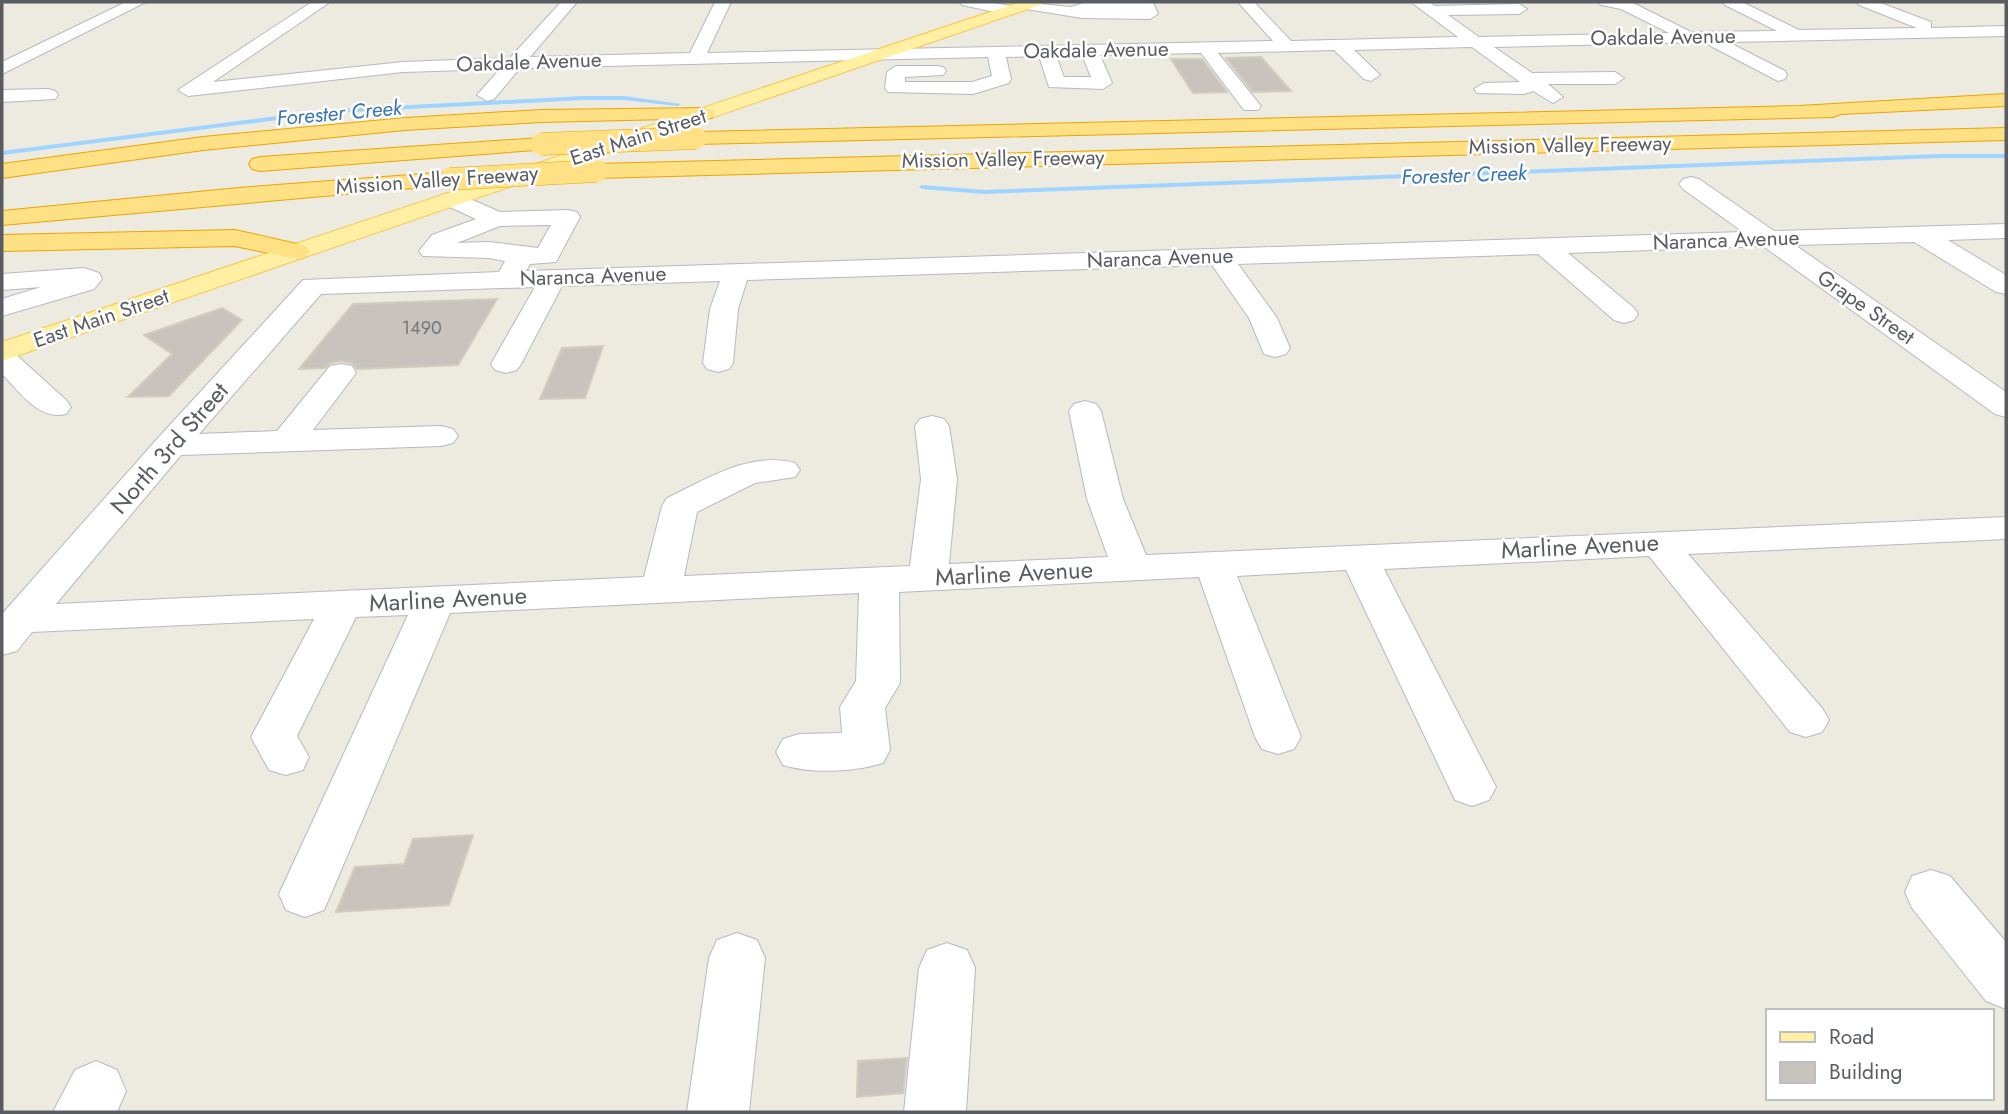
<svg xmlns="http://www.w3.org/2000/svg" width="2008" height="1114" viewBox="0 0 2008 1114" font-family="Jost,sans-serif">
<rect width="100%" height="100%" fill="#edeae0"/>
<g fill="none" stroke-linecap="round" stroke-linejoin="round">
<!-- stream -->
<path fill="#9ed4ff" fill-rule="evenodd" d="M584,96H624L681,104L678,106L624,100H584L334,113L2,155V151L334,109Z
M1940,154H2006V158H1940L984,194L922,189L919,187L922,185L984,190Z"/>
</g>
<!-- building -->
<path fill="#c8c4bd" stroke="#d2ccbe" stroke-width="2" d="M1261,57L1291,91L1253,92L1226,58Z
M1171,59H1202L1227,92L1193,93Z
M497,299L458,365L357,369L352,363L341,361L330,363L325,368L299,369L353,304Z
M222,308L242,320L169,396L128,397L172,354L144,335Z
M603,346L585,398L540,399L562,348Z
M473,835L449,905L336,912L355,867L404,864L413,839Z
M907,1058L903,1093L857,1097L858,1061Z"/>
<g fill="none" stroke-linecap="round" stroke-linejoin="round">
<defs>
<path id="minor" d="M126,2H146L2,74V62Z
M312,2H330L213,82L403,62L510,58L561,2H577L530,57L690,53L715,2H731L707,53L1273,41L1238,2H1254L1291,41L1458,37L1411,2H1429L1435,6L1519,4L1527,9L1519,14L1448,15L1479,37L1669,33L1621,9L1601,5L1598,2H1631L1691,32L1777,31L1725,5L1722,2H1742L1799,30L1917,28L1859,5L1856,2H1878L1931,22V28L2006,26V36L1728,42L1785,71L1787,75L1785,79L1778,81L1703,42L1494,47L1532,73L1615,72L1624,78L1615,84H1548L1563,97L1553,103L1533,91L1524,94L1477,93L1474,89L1484,83L1520,82L1472,47L1354,50L1380,75L1371,81L1364,79L1334,50L1218,53L1261,106L1258,110H1244L1201,53L1100,55L1112,83L1103,89L1049,87L1039,56L1006,57L1011,79L1009,83L973,94L888,92L885,88L887,72L896,66H937L943,67L946,71L943,75L905,77V82H972L992,76L988,57L520,68L494,99L487,101L477,95L500,69L403,72L188,96L178,90ZM1082,55L1091,77H1064L1056,56Z
M959,2H990L1015,7L1017,10L1009,15L962,5Z
M1020,2L1071,7L1087,2H1153L1158,14L1150,19L1082,18L1020,8L1018,5Z
M48,89L55,91L58,95L55,99L2,102V90Z
M1691,177L1699,179L1774,231L2006,224V238L1948,240L2006,275V294L1996,292L1914,242L1795,245L2006,392V417L1995,414L1763,246L1568,253L1634,308L1638,314L1634,320L1624,323L1614,320L1538,254L1238,264L1277,318L1290,348L1286,354L1275,357L1264,354L1249,318L1212,265L747,280L738,309L733,363L729,369L718,372L707,369L703,363L710,309L720,281L562,286L521,364L517,370L506,373L495,370L491,364L535,287L321,294L199,434L277,431L330,366L341,364L352,366L356,373L313,430L441,426L453,429L458,436L453,443L441,446L181,455L56,604L644,577L662,506L667,498C707,479 750,451 795,463L800,470L795,477L755,483L697,512L684,576L910,566L921,479L915,426L920,419L932,416L944,419L949,426L957,479L949,564L1108,557L1087,499L1069,411L1074,404L1085,401L1096,404L1101,411L1123,499L1146,555L2006,517V539L1688,554L1822,708L1829,720L1822,732L1806,737L1790,732L1649,556L1384,569L1496,787L1489,800L1472,806L1455,800L1346,570L1237,576L1301,737L1294,749L1278,754L1262,749L1255,737L1199,577L899,592L900,683L885,708L890,750L883,763C854,772 812,774 783,765L776,752L783,739L799,734L842,733L840,707L856,681L859,593L450,613L331,894L324,910L305,917L286,910L279,894L408,615L356,617L297,736L309,757L303,770L286,775L269,770L251,737L314,619L32,632L17,651L2,655V614L158,438L303,280L499,272L505,261L489,258L423,256L419,251L432,235L476,219L443,204L439,199L443,194H459L500,212L568,210L577,212L580,217L556,262L530,264L526,271L1743,232L1683,189L1679,184L1683,179ZM551,225L538,248L489,242L457,243L500,226Z
M84,268L99,273L102,279L94,289L2,316V299L41,287L2,290V274Z
M2,349L13,352L66,400L71,407L66,414C39,421 20,392 2,374Z
M1931,870L1950,876L2006,942V1009L1986,1001L1912,908L1905,892L1912,876Z
M737,933L757,940L765,958L749,1112H687L709,958L717,940Z
M947,943L967,950L975,968L966,1112H904L919,968L927,950Z
M96,1061L117,1070L126,1091L117,1112H53L75,1070Z"/>
<path id="major" d="M1020,2H1043L1040,5L2,361V342Z"/>
<path id="highway" d="M2006,94V106L1841,114L1833,117L696,144L689,142L685,138L689,134L696,132L1799,106Z
M705,108L712,110L715,114L712,118L541,122L405,130L203,150L2,178V164L203,137L405,118L541,110Z
M2006,128V140L597,178L589,176L586,171L589,166L597,164Z
M541,138L549,139L552,144L549,149L260,171L252,169L249,164L252,159L260,157Z
M450,172L458,174L461,179L458,184L2,225V211L239,188Z
M235,230L306,246L310,251L306,256L297,259L235,246L2,251V235Z"/>
</defs>
<!-- minor casing -->
<use href="#minor" stroke="#b6b9be" stroke-width="2"/>
<!-- major casing -->
<use href="#major" stroke="#f6c850" stroke-width="2"/>
<!-- highway casing -->
<use href="#highway" stroke="#eda400" stroke-width="2"/>
<!-- minor -->
<use href="#minor" fill="#fff" fill-rule="evenodd"/>
<!-- major -->
<use href="#major" fill="#fff0a3" fill-rule="evenodd"/>
<!-- highway -->
<use href="#highway" fill="#ffe185" fill-rule="evenodd"/>
<defs>
<path id="highway-bridge" d="M541,144L696,138
M450,179L597,171"/>
</defs>
<!-- highway-bridge casing -->
<use href="#highway-bridge" stroke="#eda400" stroke-width="23" stroke-linecap="butt"/>
<!-- highway-bridge -->
<use href="#highway-bridge" stroke="#ffe185" stroke-width="22"/>
</g>
<g text-anchor="middle" dominant-baseline="central" stroke-width="5" stroke-linejoin="round" paint-order="stroke">
<!-- far-number labels -->
<g font-size="18" fill="#757779">
<text x="422" y="328">1490</text>
</g>
<!-- far-street labels -->
<g font-size="21" fill="#595d62" stroke="#fff">
<text transform="translate(1663 37) rotate(-1)">Oakdale Avenue</text>
<text transform="translate(1096 50) rotate(-1)">Oakdale Avenue</text>
<text transform="translate(529 62) rotate(-2)">Oakdale Avenue</text>
<text transform="translate(638 137) rotate(-18)">East Main Street</text>
<text transform="translate(1570 145) rotate(-1)">Mission Valley Freeway</text>
<text transform="translate(1003 159) rotate(-1)">Mission Valley Freeway</text>
<text transform="translate(437 180) rotate(-4)">Mission Valley Freeway</text>
<text transform="translate(1726 240) rotate(-2)">Naranca Avenue</text>
<text transform="translate(1160 258) rotate(-2)">Naranca Avenue</text>
<text transform="translate(593 276) rotate(-2)">Naranca Avenue</text>
<text transform="translate(1866 307) rotate(35)">Grape Street</text>
<text transform="translate(101 318) rotate(-19)">East Main Street</text>
</g>
<!-- far-water labels -->
<g font-size="21" font-style="italic" fill="#3974b4" stroke="#fff">
<text transform="translate(339 113) rotate(-5)">Forester Creek</text>
<text transform="translate(1464 175) rotate(-2)">Forester Creek</text>
</g>
<!-- street labels -->
<g font-size="24" fill="#595d62" stroke="#fff">
<text transform="translate(169 448) rotate(-49)">North 3rd Street</text>
<text transform="translate(1580 546) rotate(-3)">Marline Avenue</text>
<text transform="translate(1014 573) rotate(-3)">Marline Avenue</text>
<text transform="translate(448 599) rotate(-3)">Marline Avenue</text>
</g>
</g>
<!-- border -->
<rect width="2008" height="1114" fill="none" stroke="#595d62" stroke-width="7"/>
<!-- legend -->
<rect x="1766" y="1009" width="228" height="91" fill="#ffffff" stroke="#bdbec0" stroke-width="2"/>
<rect x="1780" y="1032" width="35" height="10" fill="#fff0a3" stroke="#bdbec0" stroke-width="2"/>
<text x="1829" y="1044" font-size="21" fill="#595d62">Road</text>
<rect x="1780" y="1062" width="35" height="21" fill="#c8c4bd" stroke="#bdbec0" stroke-width="2"/>
<text x="1829" y="1079" font-size="21" fill="#595d62">Building</text>
</svg>
